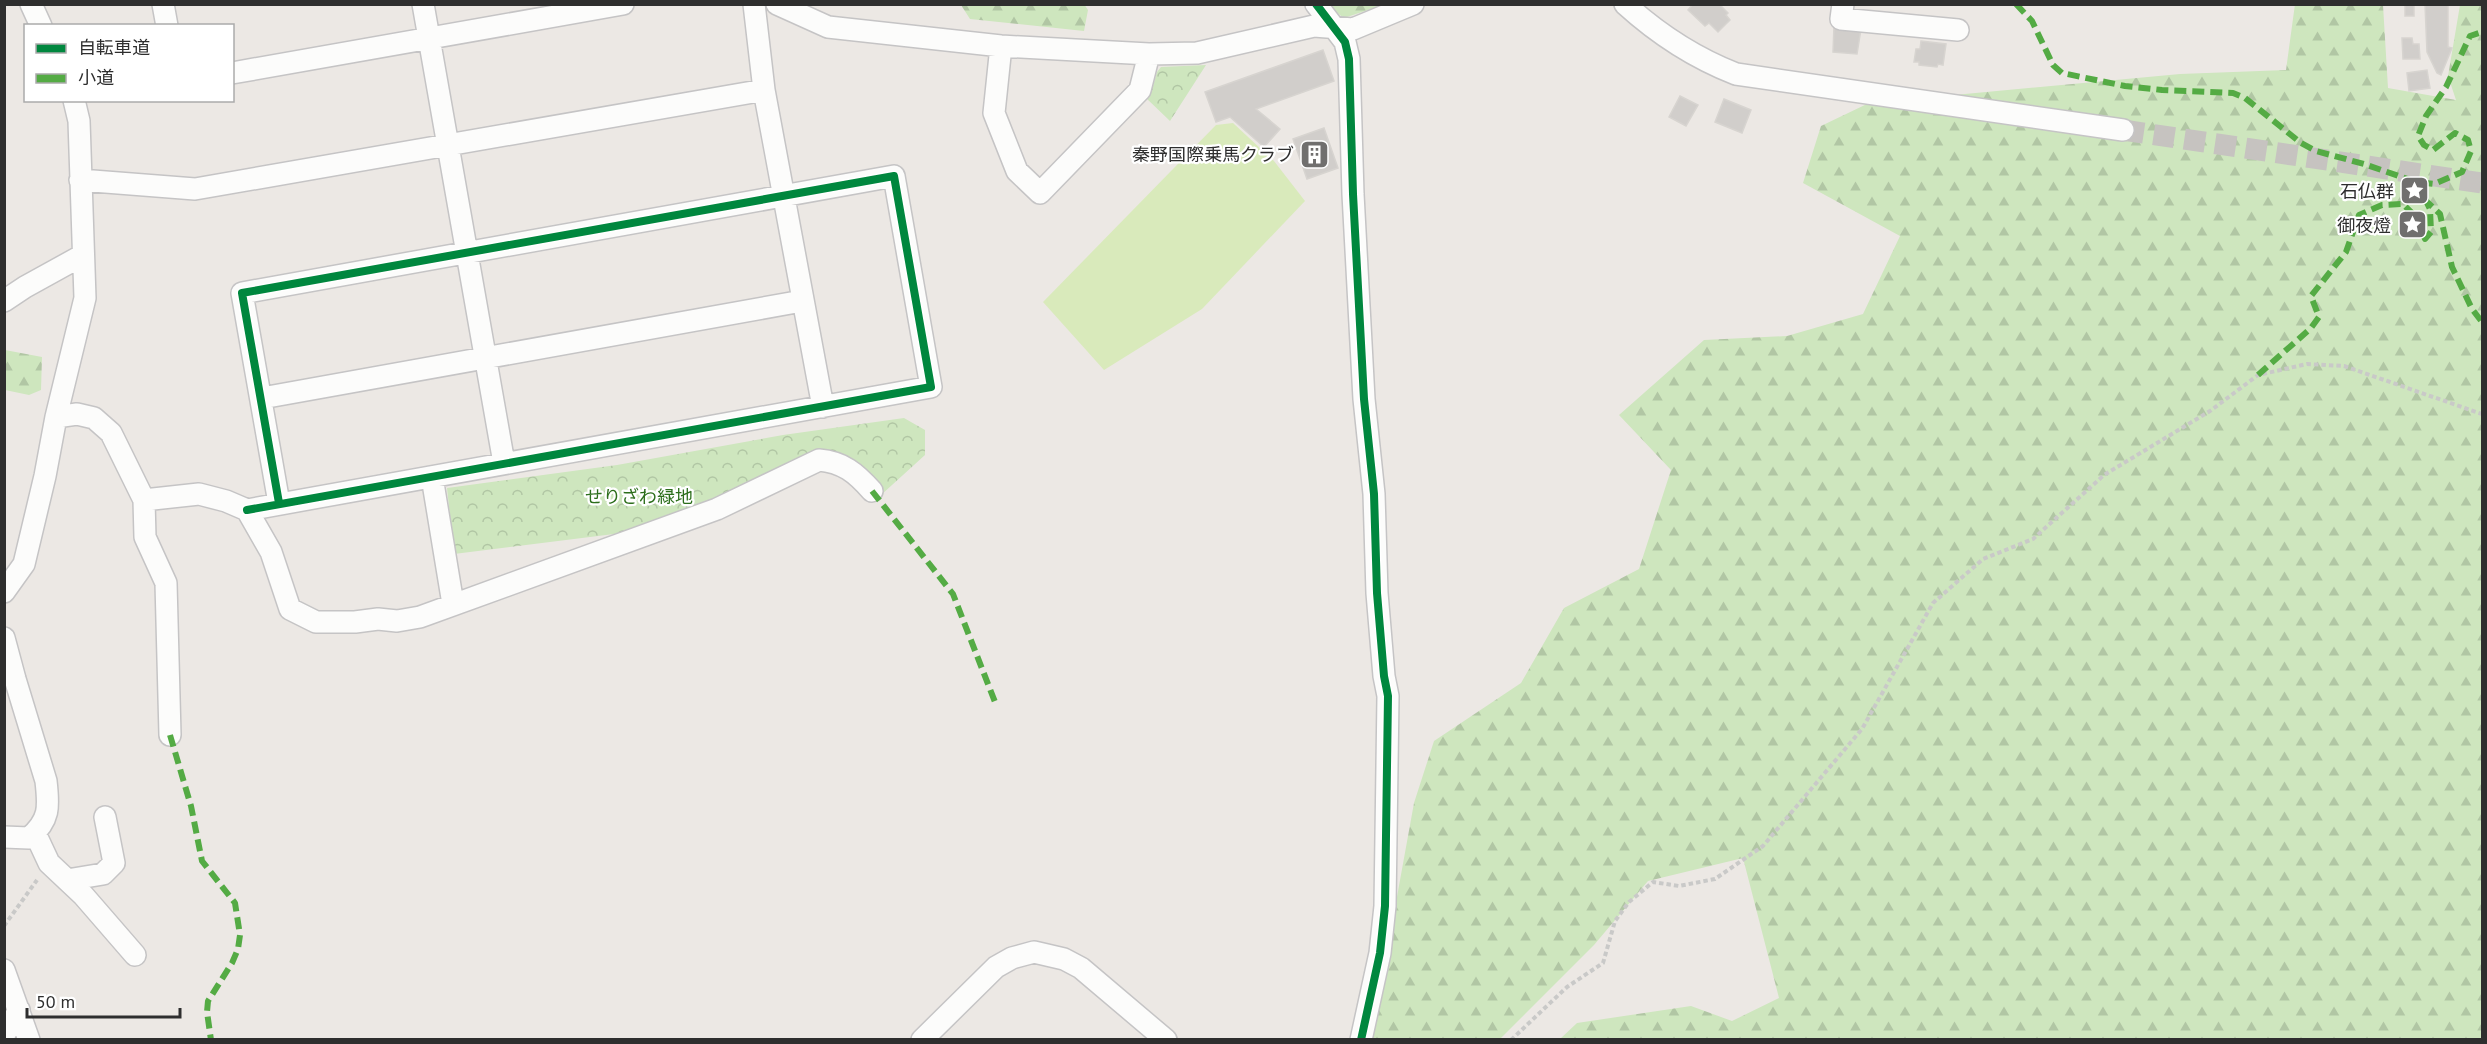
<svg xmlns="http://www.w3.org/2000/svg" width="2487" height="1044" viewBox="0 0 2487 1044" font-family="'PT Sans','Noto Sans JP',sans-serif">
<defs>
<pattern id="forest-firs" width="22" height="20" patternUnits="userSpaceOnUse" patternTransform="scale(1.5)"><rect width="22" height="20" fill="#cee6be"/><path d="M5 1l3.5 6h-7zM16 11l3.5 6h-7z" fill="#b1c6a4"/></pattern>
<pattern id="park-crowns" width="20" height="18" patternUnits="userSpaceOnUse" patternTransform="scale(1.5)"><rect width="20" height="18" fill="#cee6be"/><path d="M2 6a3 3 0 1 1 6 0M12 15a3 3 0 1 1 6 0" fill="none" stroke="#b1c6a4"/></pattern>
</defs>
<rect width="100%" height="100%" fill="#ece8e4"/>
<!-- forest -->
<path fill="url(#forest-firs)" d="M1084,4L1088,10L1084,31L970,19L961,5Z
M2295,4L2383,5L2388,88L2456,100L2448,76L2460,5H2482V1039H1560L1577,1023L1691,1006L1732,1021L1779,998L1743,858L1648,881L1594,945L1500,1039L1371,1040L1414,803L1434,741L1521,683L1564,608L1639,569L1671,470L1619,415L1704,340L1787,336L1863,314L1900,236L1803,183L1821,126L1869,103L2180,74L2286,70Z
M1326,5H1383L1344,18Z
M5,350L42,357L41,390L29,395L5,390Z"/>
<!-- park -->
<path fill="url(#park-crowns)" d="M1206,65L1170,121L1145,97L1153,86L1157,72L1161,67Z
M904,418L925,430V455L881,495L839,458L646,530L454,554L447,488L617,465L783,435Z"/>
<!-- pitch -->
<path fill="#d9eabb" d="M1233,123L1274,161L1305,201L1202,309L1104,370L1043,302L1216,125Z"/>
<!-- building -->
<path fill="#d1cecb" stroke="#d7d4d0" stroke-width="1.5" d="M1693,4H1719L1728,13L1726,15L1730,20L1718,32L1709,23L1705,26L1688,10Z
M2425,4H2448V47L2452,48L2441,75L2437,73L2427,52Z
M2405,5H2414V16H2405Z
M1834,26L1861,29L1857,54L1833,52Z
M2402,38H2412L2413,44H2419L2420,59H2403Z
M1921,41L1946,44L1943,65L1938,64L1937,67L1919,65V62H1914L1916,49H1920Z
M1323,50L1334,81L1256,109L1280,129L1264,147L1230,117L1216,122L1205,92Z
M2427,70L2430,88L2409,91L2407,73Z
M1680,96L1698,105L1686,126L1669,117Z
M1724,99L1751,110L1742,133L1715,122Z
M1324,128L1338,168L1307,179L1293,139Z"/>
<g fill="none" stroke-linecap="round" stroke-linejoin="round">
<!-- minor-tunnel -->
<path stroke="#c6c3c0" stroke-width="21" stroke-dasharray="21 10" stroke-linecap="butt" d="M2123,130L2482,183"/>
<defs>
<path id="minor" d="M31,4L41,26
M163,4L167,26
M423,4L504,463
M754,4L764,90L823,407
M777,4L828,27L1001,46L1149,54L1197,53L1314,26L1353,29L1413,4
M1316,4L1345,42L1349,59L1353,194L1364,399L1374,494L1377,593L1384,676L1388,696L1385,906L1380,953L1361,1040
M1625,4C1658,34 1695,58 1736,74L2123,130
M1843,4L1841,19L1958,30
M1001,46L994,113L1017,171L1040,193L1140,90L1149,54
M232,73L623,4
M80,180L195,189L764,90
M4,301L25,287L83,255
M262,398L802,301
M56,417L77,414L94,418L111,433L144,500L145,537L166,583L170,735
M432,477L453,604
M144,500L199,494L226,501L247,510L271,552L290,609L316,622H355L378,619L397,621L420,617L717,509L819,460C843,462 856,473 872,491
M247,510L931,387L894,176L242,293L279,503
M4,592L24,564L45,476L56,417L85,298L79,121L74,100
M4,638L15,679L46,781C49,807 50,820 29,838L4,837
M35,833L49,863L83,895L135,955
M67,880L103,874L114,863L105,817
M4,970L29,1040
M4,1035L19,1010
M922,1040L996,967L1012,958L1034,952L1064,959L1081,968L1166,1040"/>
</defs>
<!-- minor casing -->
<use href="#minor" stroke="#c5c4c5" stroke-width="24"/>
<!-- path -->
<path stroke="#c9c9c8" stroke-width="4" stroke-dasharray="4.5 3" stroke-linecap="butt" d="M4,926L37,880
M1511,1040L1567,987L1603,963L1615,921L1629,902L1653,882L1679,886L1715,879L1763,846L1862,729L1933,603L1983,559L2033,539L2104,475L2210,411L2258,375L2307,364L2344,366L2482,414"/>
<!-- minor -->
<use href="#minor" stroke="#fcfcfb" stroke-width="21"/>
<!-- quiet -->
<path stroke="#54ab44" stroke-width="6" stroke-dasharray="12 6" stroke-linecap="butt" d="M2016,4L2032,21L2053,65L2062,73L2125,86L2162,90L2233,93L2245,98L2301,143L2316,151L2364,164L2416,182L2434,184L2462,172L2471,151L2468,140L2455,133L2433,150L2424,145L2418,136L2426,116L2446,87L2470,36L2482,32
M2416,182L2426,201L2440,214L2452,267L2472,309L2482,322
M2258,375L2311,328L2319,317L2311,296L2346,252L2359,215L2382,205L2403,204L2418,219L2425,239L2431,232L2430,209L2426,201
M872,491L953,594L995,702
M170,735L191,806L202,861L235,903L240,935L238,949L232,963L208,1001L207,1012L211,1040"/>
<defs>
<path id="cycleway" d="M1316,4L1345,42L1349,59L1353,194L1364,399L1374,494L1377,593L1384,676L1388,696L1385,906L1380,953L1361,1040
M247,510L931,387L894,176L242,293L279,503"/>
</defs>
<!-- cycleway casing -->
<use href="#cycleway" stroke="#fff" stroke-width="11"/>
<!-- cycleway -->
<use href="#cycleway" stroke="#00873e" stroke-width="8"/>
</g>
<!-- icons -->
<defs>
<symbol id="building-square" viewBox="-11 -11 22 22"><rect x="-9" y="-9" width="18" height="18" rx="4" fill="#706f6e" stroke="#fff"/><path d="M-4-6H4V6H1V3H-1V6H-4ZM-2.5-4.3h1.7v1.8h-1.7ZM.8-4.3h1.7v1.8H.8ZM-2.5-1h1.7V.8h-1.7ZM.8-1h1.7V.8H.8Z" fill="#fff"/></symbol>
<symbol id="sight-square" viewBox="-11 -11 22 22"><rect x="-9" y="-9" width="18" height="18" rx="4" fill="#706f6e" stroke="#fff"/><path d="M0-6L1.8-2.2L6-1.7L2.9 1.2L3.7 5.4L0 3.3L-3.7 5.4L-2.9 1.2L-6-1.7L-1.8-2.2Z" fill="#fff"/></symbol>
</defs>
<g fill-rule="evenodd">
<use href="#building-square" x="1298" y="138" width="33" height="33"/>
<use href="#sight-square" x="2398" y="174" width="33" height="33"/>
<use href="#sight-square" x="2396" y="208" width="33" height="33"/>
</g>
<g text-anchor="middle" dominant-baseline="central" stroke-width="4.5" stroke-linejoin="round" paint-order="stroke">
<!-- poi labels -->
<g font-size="18" fill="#2e2e2e" stroke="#fff" text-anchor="end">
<text x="1294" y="154">秦野国際乗馬クラブ</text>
<text x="2394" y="191">石仏群</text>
<text x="2391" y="225">御夜燈</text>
</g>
<!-- park labels -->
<g font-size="18" fill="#2c6e1b" stroke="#fff">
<text x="639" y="496">せりざわ緑地</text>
</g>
</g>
<!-- border -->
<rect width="2487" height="1044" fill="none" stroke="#2e2e2e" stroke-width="12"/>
<!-- legend -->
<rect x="24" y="24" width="210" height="78" fill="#ffffff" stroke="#ababab" stroke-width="1.5"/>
<rect x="36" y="44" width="30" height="9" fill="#00873e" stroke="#ababab" stroke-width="1.5"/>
<text x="78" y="54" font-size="18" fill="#2e2e2e">自転車道</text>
<rect x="36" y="74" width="30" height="9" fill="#54ab44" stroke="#ababab" stroke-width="1.5"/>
<text x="78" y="84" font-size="18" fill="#2e2e2e">小道</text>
<!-- scale -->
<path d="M27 1008v9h153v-9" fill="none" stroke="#2e2e2e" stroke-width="3"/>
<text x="36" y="1008" font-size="18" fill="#2e2e2e" stroke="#ffffff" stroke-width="4.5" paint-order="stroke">50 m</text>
</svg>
